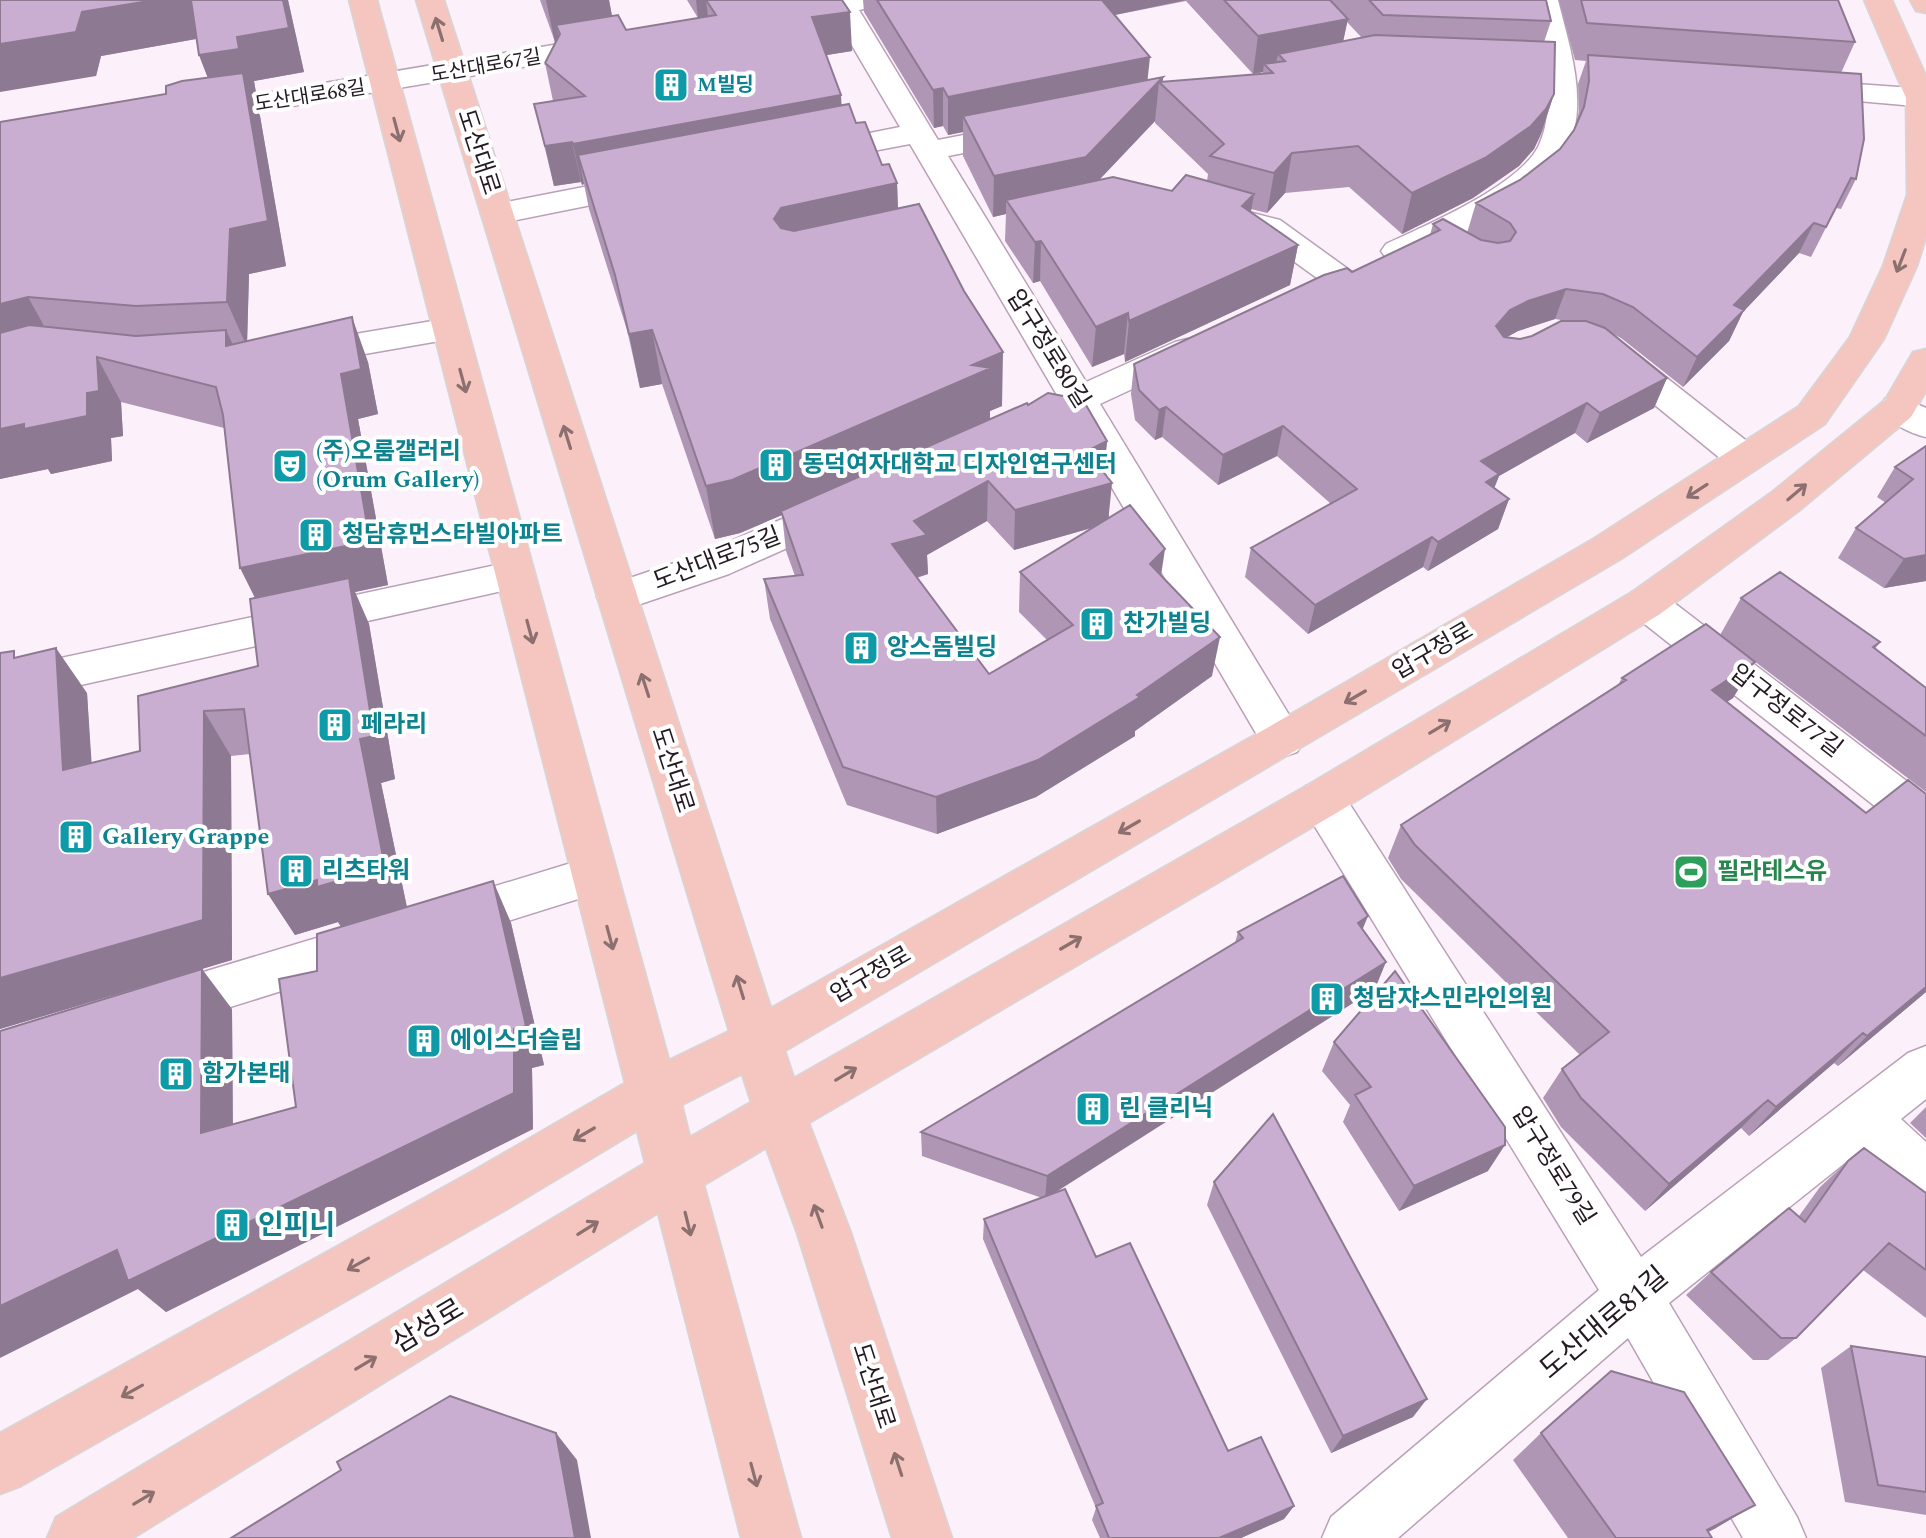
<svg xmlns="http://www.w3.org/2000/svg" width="1926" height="1538" viewBox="0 0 1926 1538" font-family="Spectral,'Noto Sans KR',serif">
<rect width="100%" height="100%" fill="#fcf1fb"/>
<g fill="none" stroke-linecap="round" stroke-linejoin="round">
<defs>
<path id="minor" d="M823,0H884L880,6L859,10L938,140L1020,124L1031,126L1035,133L1031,140L948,156L1086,382L1175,342L1187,339L1199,342L1205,350L1199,358L1100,404L1297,728L1304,740L1297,752L1282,757L1267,752L1071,418L1024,437L1011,434L1006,425L1011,416L1057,395L910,144L815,162L804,160L799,153L804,146L900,127L834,15L786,23L776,21L772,15L776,9Z
M1530,0H1558C1567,36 1579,73 1577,110C1573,192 1473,228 1410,258L1398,261L1386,258L1381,251L1386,244C1425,226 1521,185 1539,145C1559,100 1540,45 1530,0Z
M607,36L617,39L621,45L617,51L198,122L187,119L183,113L187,107L198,104Z
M1801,80L1926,89V107L1790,95L1786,89L1790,83Z
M645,175L656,178L661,185L656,192L497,224L486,221L481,214L486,207L497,204Z
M1245,211L1280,220L1352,272L1357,279L1352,286L1340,289L1328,286L1256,234L1233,228L1229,221L1233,214Z
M450,318L462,321L467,329L462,337L302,365L289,362L284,354L289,346L302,343Z
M1613,342L1625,345L1758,450L1764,459L1758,468L1745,472L1732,468L1601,361L1595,353L1601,345Z
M1898,396L1926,408V437C1909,433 1889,423 1880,408L1885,399Z
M838,495L852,499L857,509L852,519L729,574L617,612L603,607L597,597L603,587L701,554Z
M515,561L529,565L535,575L529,585L0,703V671Z
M1646,588L1660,592L1926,796V839L1910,834L1632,614L1626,603L1632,592Z
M1322,781L1338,786L1641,1257L1908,1053L1926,1046V1099L1901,1119L1926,1142V1201L1907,1194L1861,1150L1669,1303L1797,1517L1806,1538H1743L1628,1338L1398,1538H1322L1331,1517L1599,1290L1306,812L1300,799L1306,786Z
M594,856L610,861L617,875L610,889L447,940L430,934L423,920L430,906Z
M373,921L390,927L397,942L390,957L160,1029L143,1022L136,1007L143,992L160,985Z"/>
<path id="major" d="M349,0H377L669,1060L729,1031L416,0H444L771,1008L1267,728L1593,539L1799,406L1850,337L1883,266L1907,195L1906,98L1864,0H1892L1926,76V237L1917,266L1884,339L1825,424L1621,559L785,1051L794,1078L1306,786L1632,592L1772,492L1885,400L1913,352L1926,349V391L1911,417L1800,510L1660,614L1338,812L809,1123L851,1233L952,1538H892L797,1233L766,1148L704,1185L801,1538H741L658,1213L133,1538H47L56,1517L645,1163L637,1131L509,1208L21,1486L0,1494V1433L471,1172L625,1083ZM742,1074L751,1102L690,1137L682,1105Z
M1910,0H1926V13L1916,11Z"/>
</defs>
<!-- minor casing -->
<use href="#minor" stroke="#baa0b7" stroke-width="3"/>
<!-- major casing -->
<use href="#major" stroke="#d7d6d7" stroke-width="3"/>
<!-- minor -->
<use href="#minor" fill="#fff" fill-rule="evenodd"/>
<!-- major -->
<use href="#major" fill="#f5c6bf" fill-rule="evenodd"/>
</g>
<!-- wall -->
<path fill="#ae96b4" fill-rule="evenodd" d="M0,0H288L304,72L254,81L256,93L251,94L260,116L286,266L249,274L247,341L368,362L378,414L358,419L388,585L355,592L369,624L395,779L381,783L407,907L493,881L511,923L544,1065L532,1068L533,1129L166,1312L138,1289L232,1009L233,1124L296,1107L317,971L341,927L338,922L295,935L268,894L250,754L231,756L232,960L0,1029L19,657L87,693L91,763L140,751L258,666L255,598L224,428L121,402L123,436L111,438L112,461L51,474L48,469L0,479V122L166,94L208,78L199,55L196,39L101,56L96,76Z
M540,0H609L612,16L626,30L698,18L687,0H842L852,51L826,55L842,106L856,123L882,165L897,183L898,209L1002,406L990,411V419L1028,405L1107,441L1104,473L1109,517L1161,576L1212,676L1135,731V736L1036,797L937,834L847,805L770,619L764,579L795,576L786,551L782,515L740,533L715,539L662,384L640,388L627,330L589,209L584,184L582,185L581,182L554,186L534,104L553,101L545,63L555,42ZM987,521L1014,550L1092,528L1020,572L1019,612L1047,640L989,674L917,578L928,574L927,555Z
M863,0H1546L1551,21L1544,42L1554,94L1541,134L1534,149L1519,166L1473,198L1402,234L1349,187L1285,193L1267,213L1251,209V212L1298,245L1290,285L1125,362L1124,354L1092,367L1040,281L1033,283L1005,241L1006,214L993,217L963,156V132L948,135L943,126L934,128L864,12ZM1186,1L1253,74L1263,72L1262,74L1163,82V77L1148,80L1115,15ZM1347,22L1362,38L1343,41ZM1155,121V123L1208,174L1207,181L1172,191L1099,180Z
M1559,0H1838L1855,42L1841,73L1856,179L1841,209L1836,208L1811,257L1799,253L1743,312L1729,341L1683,387L1621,338L1611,333L1667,378L1654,408L1587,443L1575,433L1499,476L1494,488L1509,499L1498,529L1428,571L1423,567L1308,634L1245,577L1251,548L1331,504L1277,456L1218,485L1162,437L1155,440L1135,420L1131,394L1134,364L1352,272L1430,235L1433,224L1467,233L1476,203L1520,180L1560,149L1574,130L1576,124L1579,111L1578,84L1586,61L1575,60ZM1555,319L1567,321L1532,336L1520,339L1507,337L1518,331Z
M1926,446V581L1884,588L1838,558L1856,528L1886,503L1877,497L1895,467Z
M1741,598L1880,642L1875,649L1926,688V792L1720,635Z
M1755,662L1733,698L1727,702L1866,813L1926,794V992L1838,1066L1834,1063L1749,1136L1741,1128L1645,1211L1561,1127L1543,1098L1562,1069L1580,1055L1401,879L1388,858L1401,825L1618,685L1622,678Z
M1363,929L1375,989L1053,1193L1228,1451L1294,1506L1284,1519L1241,1538H1100L1092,1520L1096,1508L983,1239L984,1219L1042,1198L922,1156L921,1132L1235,943L1238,932Z
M1334,1042L1488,1171L1399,1211L1343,1122L1350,1105L1322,1071Z
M1926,1107V1138L1910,1123Z
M1848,1161L1926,1193V1318L1863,1270L1796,1338L1768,1360H1753L1686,1295L1711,1272L1799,1216L1820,1187Z
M1214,1182L1413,1417L1331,1453L1207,1205Z
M1851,1346L1926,1357V1515L1845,1502L1821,1368Z
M1541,1433L1716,1528L1708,1532L1712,1538H1568L1513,1460Z"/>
<!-- shaded-wall -->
<path fill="#8d7a92" d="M155,0H192L207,37L101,56L96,76L0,92V44L82,12Z
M283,0H288L304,72L254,81L256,93L251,94L260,116L286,266L249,274L247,347L227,302L216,99L199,55L237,37Z
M546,0H609L615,32L560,34L556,25L560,42L555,43Z
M696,0H706L708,16L698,18Z
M1087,0H1186L1086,21Z
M850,12L852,51L815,57L812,17Z
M1348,19L1340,56L1285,61L1278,54L1275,69L1264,64L1263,72L1253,74L1258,36Z
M1150,57L1146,94L1163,77L1162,85L1159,82L1155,121L1083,197L1006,200V214L993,217L994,176L963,116V132L948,135V97Z
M943,88V126L934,128L933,90Z
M1554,94L1541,134L1534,149L1519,166L1473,198L1402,234L1412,193Z
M841,95L843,135L578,155L584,184L582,185L573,144Z
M572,142L581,182L554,186L545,146Z
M1292,153L1285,193L1267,213L1274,173Z
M897,183L899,237L786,262L774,219L781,208Z
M1254,194L1247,235L1242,206Z
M1814,223L1799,253L1743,312L1729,341L1683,387L1697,357L1734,305Z
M1041,241L1040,281L1033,283L1035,242Z
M1298,245L1290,285L1125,362L1129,321Z
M1566,289L1555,319L1518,331L1500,341L1496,326L1510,310L1528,301Z
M28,297L53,342L0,355V304Z
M1128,313L1124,354L1092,367L1096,327Z
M352,317L368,362L378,414L358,419L388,585L355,592L369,624L395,779L381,783L407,908L342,928L338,922L295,935L268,894L262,612L240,568Z
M226,330L247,375L226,346Z
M652,330L662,384L640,388L629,334Z
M1003,352L1002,406L990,411V423L781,511L782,515L740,533L715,539L706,486Z
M97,357L121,402L123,436L111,438L112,461L51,474L48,469L0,479V429L24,424L87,393Z
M1667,378L1654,408L1587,443L1600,413Z
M1587,403L1575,433L1499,476L1488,504L1481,461Z
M1166,407L1162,437L1155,440L1159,410Z
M1283,426L1277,456L1218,485L1223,455Z
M1107,441L1103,481L1112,483L1108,523L1014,550L1015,510L1087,451Z
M988,481L987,521L927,555L928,574L894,584L892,544L914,521Z
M1509,499L1498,529L1428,571L1438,542Z
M1432,537L1423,567L1308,634L1315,605Z
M1165,549L1159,589L1150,564Z
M1926,555V581L1884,588L1904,559Z
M1220,637L1212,676L1135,731V736L1036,797L937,834L936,797L1137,695Z
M56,648L87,693L95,814L63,770Z
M1755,662L1733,698L1691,725L1712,690Z
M204,711L231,756L232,960L0,1029V978Z
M493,881L511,923L544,1065L532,1068L533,1129L166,1312L138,1289L0,1358V1306L117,1250L514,1093Z
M1368,916L1357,943L1358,923Z
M1386,962L1375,989L1045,1199L1047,1176Z
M202,969L232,1009L233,1168L201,1133Z
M1926,987V992L1838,1066L1867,1036Z
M1863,1033L1834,1063L1749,1136L1776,1107Z
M1768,1100L1741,1128L1645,1211L1669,1184Z
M1505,1145L1488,1171L1399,1211L1414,1186Z
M1427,1399L1413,1417L1331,1453L1343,1436Z
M556,1433L577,1460L591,1538H575Z
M1755,1505L1716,1528L1696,1538L1707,1530Z
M1294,1506L1284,1519L1241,1538H1219Z"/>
<!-- building -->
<path fill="#caaed1" stroke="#8d7a92" stroke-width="2" d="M0,0H155L82,12L76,32L0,44Z
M191,0H283L289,28L237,37L239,49L199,55Z
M706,0H842L850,12L812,17L841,95L573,144L572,142L545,146L534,104L585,96L545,63L560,34L556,25L618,15L626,30L716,15Z
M877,0H1102L1150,57L948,97L943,88L933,90Z
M1224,0H1330L1348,19L1258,36Z
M1369,0H1546L1551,21L1383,15Z
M1581,0H1838L1855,42L1587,23Z
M1375,35L1555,42L1554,94L1546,109L1531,126L1485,158L1412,193L1358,146L1292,153L1274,173L1210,156L1224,144L1159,82L1273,73L1264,64L1285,61L1278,54Z
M1588,55L1861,74L1864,139L1856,179L1851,178L1826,227L1814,223L1734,305L1744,310L1697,357L1633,307L1603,294L1566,289L1528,301L1510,310L1496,326L1504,337L1520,339L1532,336L1561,321H1586L1605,328L1667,378L1600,413L1587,403L1481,461L1499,474L1486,482L1509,499L1438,542L1432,537L1315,605L1251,548L1357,489L1283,426L1223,455L1166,407L1159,410L1139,390L1134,364L1324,275L1347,268L1352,272L1440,230L1433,224L1443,219L1481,240L1498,243L1510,241L1516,232L1510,223L1476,203L1520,180L1560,149L1574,130L1584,107L1589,81Z
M243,73L268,221L230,229L227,302L136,306L28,297L0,304V122L166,94V86L182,81Z
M1163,77L1086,157L994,176L963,116Z
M849,104L856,123L865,122L882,165L889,164L897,183L781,208L774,219L781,228L794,231L919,204L964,291L1003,352L972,365L991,368L732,480L706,486L652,330L629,334L615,275L578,155Z
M1186,175L1254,194L1242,206L1298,245L1129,321L1128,313L1096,327L1041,241L1035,242L1006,200L1113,177L1172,191Z
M352,317L361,369L341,374L370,541L240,568L223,415L216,387L97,357L99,391L87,393V416L24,429V424L0,429V333L29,325L136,336L226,330V346Z
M1048,393L1083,400L1107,441L1087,451L1112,483L1015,510L988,481L914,521L927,535L892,544L989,674L1073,625L1020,572L1130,505L1165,549L1150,564L1220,637L1137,695L1140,697L1038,760L936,797L843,767L764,579L803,575L781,511L1027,403L1028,405Z
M1926,446V555L1904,559L1856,528L1913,479L1895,467Z
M1780,572L1880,642L1873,647L1926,688V736L1741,598Z
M349,578L374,736L360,739L385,867L317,887V880L268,894L244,709L204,711L203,920L0,978V653L14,651V658L56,648L63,770L140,751L138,696L258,666L250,599Z
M1706,624L1755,662L1712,690L1866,813L1908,780L1926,794V987L1867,1036L1863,1033L1776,1107L1768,1100L1669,1184L1581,1098L1562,1069L1609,1032L1415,845L1401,825L1626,680L1622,678Z
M1343,876L1368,916L1358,923L1386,962L1047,1176L921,1132L1243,938L1238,932Z
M493,881L526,1026L514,1029V1093L128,1281L117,1250L0,1306V1031L202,969L201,1133L296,1107L279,979L317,971V934Z
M1395,971L1505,1127V1145L1414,1186L1355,1095L1371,1087L1334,1042Z
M1273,1114L1427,1399L1343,1436L1214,1182Z
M1864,1148L1926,1193V1270L1889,1243L1796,1338H1781L1711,1272L1789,1208L1805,1222L1848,1161Z
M1065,1189L1096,1257L1130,1243L1228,1451L1261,1437L1294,1506L1219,1538H1109L1096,1506L1103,1503L984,1219Z
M1851,1346L1926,1357V1492L1878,1485Z
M1611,1371L1684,1392L1755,1505L1707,1530L1712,1538H1616L1541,1433Z
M450,1396L556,1433L575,1538H231L341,1470L337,1462Z"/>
<!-- one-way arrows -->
<defs><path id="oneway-shaft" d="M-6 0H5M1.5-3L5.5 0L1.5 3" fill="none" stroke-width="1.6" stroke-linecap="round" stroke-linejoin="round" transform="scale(2)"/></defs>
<g stroke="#8c7070">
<use href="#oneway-shaft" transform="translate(439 29) rotate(-107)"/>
<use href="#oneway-shaft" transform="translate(397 130) rotate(75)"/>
<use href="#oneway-shaft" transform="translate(1901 261) rotate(111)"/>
<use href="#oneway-shaft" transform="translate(463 381) rotate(75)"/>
<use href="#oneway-shaft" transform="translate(567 437) rotate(-107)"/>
<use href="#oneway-shaft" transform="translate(1697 491) rotate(147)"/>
<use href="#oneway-shaft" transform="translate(1797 492) rotate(-40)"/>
<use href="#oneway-shaft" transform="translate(530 632) rotate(75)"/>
<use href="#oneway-shaft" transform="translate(645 685) rotate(-108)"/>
<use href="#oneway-shaft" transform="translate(1355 697) rotate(150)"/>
<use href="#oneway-shaft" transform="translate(1440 727) rotate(-31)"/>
<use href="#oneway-shaft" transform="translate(1129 827) rotate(150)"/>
<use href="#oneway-shaft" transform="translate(610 938) rotate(75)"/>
<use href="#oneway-shaft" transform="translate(1071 943) rotate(-30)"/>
<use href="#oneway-shaft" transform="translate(740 987) rotate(-107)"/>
<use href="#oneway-shaft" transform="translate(846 1074) rotate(-31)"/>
<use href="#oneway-shaft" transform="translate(584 1134) rotate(150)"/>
<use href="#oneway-shaft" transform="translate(818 1216) rotate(-110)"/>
<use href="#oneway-shaft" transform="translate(688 1224) rotate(76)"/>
<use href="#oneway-shaft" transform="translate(588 1228) rotate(-32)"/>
<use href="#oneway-shaft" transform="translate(358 1264) rotate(151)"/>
<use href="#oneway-shaft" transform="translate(366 1363) rotate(-31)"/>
<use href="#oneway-shaft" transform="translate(132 1391) rotate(151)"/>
<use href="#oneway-shaft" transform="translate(898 1464) rotate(-108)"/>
<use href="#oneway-shaft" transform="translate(754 1475) rotate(75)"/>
<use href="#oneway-shaft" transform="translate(144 1498) rotate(-31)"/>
</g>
<!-- icons -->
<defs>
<symbol id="building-square" viewBox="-11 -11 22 22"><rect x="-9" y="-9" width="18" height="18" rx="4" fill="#0f9aa8" stroke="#fff"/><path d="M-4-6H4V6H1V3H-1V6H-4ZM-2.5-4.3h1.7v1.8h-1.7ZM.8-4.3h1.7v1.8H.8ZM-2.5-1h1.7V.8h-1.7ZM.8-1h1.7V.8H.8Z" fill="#fff"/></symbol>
<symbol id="theatre-square" viewBox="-11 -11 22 22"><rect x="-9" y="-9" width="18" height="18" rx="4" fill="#0f9aa8" stroke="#fff"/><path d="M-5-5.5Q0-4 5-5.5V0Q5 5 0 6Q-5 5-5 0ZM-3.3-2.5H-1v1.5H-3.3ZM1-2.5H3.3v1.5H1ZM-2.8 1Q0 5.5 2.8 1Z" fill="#fff"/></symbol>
<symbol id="stadium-square" viewBox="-11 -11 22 22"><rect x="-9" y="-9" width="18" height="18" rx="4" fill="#2e9e5b" stroke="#fff"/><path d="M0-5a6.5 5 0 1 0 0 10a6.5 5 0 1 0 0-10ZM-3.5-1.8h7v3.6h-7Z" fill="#fff"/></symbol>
</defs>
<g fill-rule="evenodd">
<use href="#building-square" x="651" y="65" width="40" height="40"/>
<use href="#building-square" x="756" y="445" width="40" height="40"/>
<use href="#theatre-square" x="270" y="446" width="40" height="40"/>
<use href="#building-square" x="296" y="515" width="40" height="40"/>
<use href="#building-square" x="1077" y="604" width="40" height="40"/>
<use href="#building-square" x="841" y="628" width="40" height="40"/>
<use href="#building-square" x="315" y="705" width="40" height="40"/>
<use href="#building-square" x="56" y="817" width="40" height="40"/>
<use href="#building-square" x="276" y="851" width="40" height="40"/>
<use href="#stadium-square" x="1671" y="852" width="40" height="40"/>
<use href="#building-square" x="1307" y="979" width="40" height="40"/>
<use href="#building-square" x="404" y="1021" width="40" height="40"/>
<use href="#building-square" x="156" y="1054" width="40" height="40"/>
<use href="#building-square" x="1073" y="1089" width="40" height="40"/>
<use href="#building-square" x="212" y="1205" width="40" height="40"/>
</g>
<g text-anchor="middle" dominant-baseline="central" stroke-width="8" stroke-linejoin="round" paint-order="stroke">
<!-- far-street labels -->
<g font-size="20" fill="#231a22" stroke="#fff">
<text transform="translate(486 66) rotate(-10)">도산대로67길</text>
<text transform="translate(310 96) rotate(-9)">도산대로68길</text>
</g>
<!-- far-culture labels -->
<g font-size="20" font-weight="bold" fill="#0d838f" stroke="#fff" text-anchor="start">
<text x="697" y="85">M빌딩</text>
</g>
<!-- street labels -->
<g font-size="24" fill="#231a22" stroke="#fff">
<text transform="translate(478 152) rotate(72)">도산대로</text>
<text transform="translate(1048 349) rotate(58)">압구정로80길</text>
<text transform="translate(717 559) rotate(-21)">도산대로75길</text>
<text transform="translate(1433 651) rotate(-30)">압구정로</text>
<text transform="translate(1786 711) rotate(38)">압구정로77길</text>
<text transform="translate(672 770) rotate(72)">도산대로</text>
<text transform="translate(871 975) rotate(-30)">압구정로</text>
<text transform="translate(1553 1166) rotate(58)">압구정로79길</text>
<text transform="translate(873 1386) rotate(72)">도산대로</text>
</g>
<!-- culture labels -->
<g font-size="24" font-weight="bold" fill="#0d838f" stroke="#fff" text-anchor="start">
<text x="316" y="452">(주)오룸갤러리<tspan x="316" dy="28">(Orum Gallery)</tspan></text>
<text x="802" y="465">동덕여자대학교 디자인연구센터</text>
<text x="342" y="535">청담휴먼스타빌아파트</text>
<text x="1123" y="624">찬가빌딩</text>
<text x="887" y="648">앙스돔빌딩</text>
<text x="361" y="725">페라리</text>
<text x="102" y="837">Gallery Grappe</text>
<text x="322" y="871">리츠타워</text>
<text x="1353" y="999">청담쟈스민라인의원</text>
<text x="450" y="1041">에이스더슬립</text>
<text x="202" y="1074">함가본태</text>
<text x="1119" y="1109">린 클리닉</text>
</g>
<!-- leisure labels -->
<g font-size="24" font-weight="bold" fill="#27864d" stroke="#fff" text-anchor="start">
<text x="1717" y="872">필라테스유</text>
</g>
<!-- near-culture labels -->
<g font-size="28" font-weight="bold" fill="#0d838f" stroke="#fff" text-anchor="start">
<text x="258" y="1225">인피니</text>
</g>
<!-- near-street labels -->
<g font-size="28" fill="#231a22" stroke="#fff">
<text transform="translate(1604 1323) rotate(-40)">도산대로81길</text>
<text transform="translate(428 1326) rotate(-31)">삼성로</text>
</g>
</g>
</svg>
